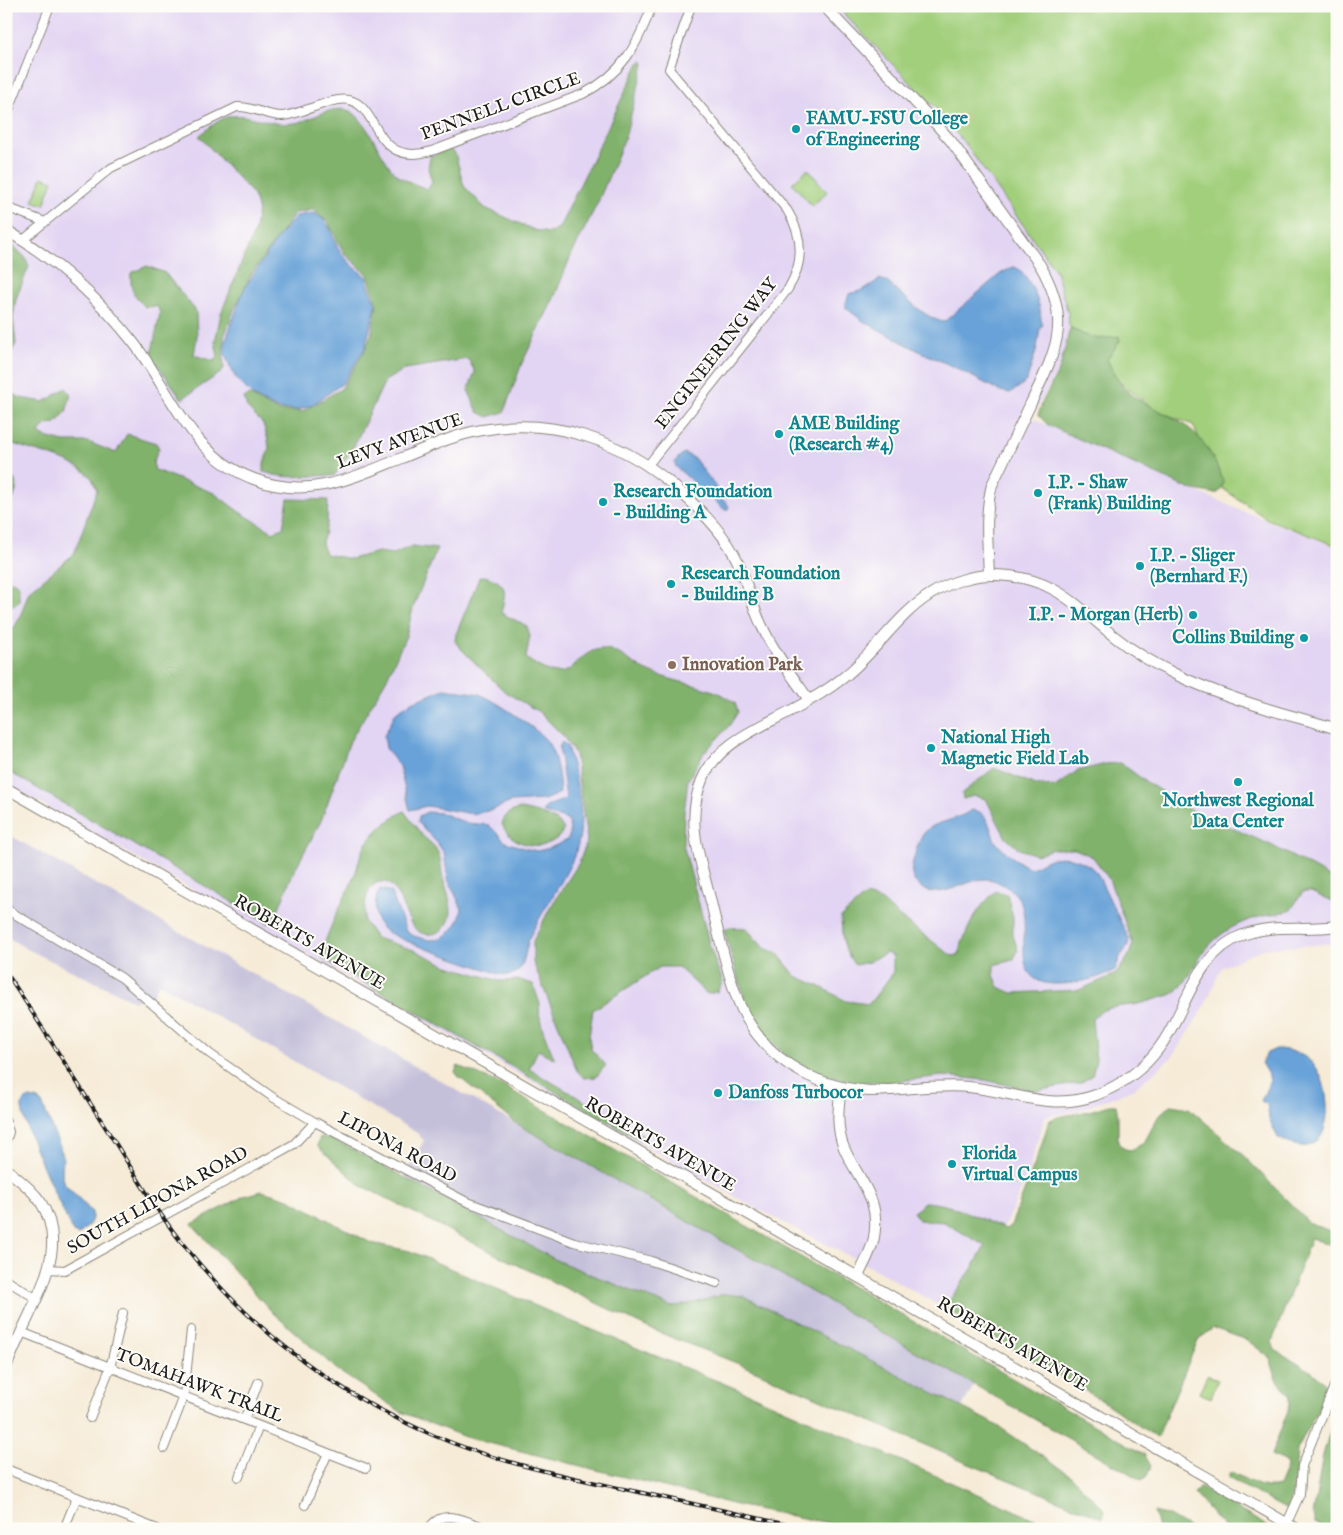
<svg xmlns="http://www.w3.org/2000/svg" width="1343" height="1535" viewBox="0 0 1343 1535" font-family="'IM FELL English',serif">
<rect width="100%" height="100%" fill="#fdfcf7"/>
<filter id="ink" filterUnits="userSpaceOnUse"><feTurbulence type="fractalNoise" baseFrequency=".02" numOctaves="2"/><feDisplacementMap in="SourceGraphic" scale="10" xChannelSelector="R" yChannelSelector="G"/><feConvolveMatrix kernelMatrix="1 2 1 2 8 2 1 2 1" color-interpolation-filters="sRGB"/></filter>
<filter id="wash" filterUnits="userSpaceOnUse"><feTurbulence type="fractalNoise" baseFrequency=".0096" numOctaves="4" result="noise"/><feDisplacementMap in="SourceGraphic" scale="20" xChannelSelector="R" yChannelSelector="G"/><feGaussianBlur stdDeviation="1.12" result="paint"/><feColorMatrix in="noise" values="0 0 0 0 0 0 0 0 0 0 0 0 0 0 0 0 0 1.4 0 .05"/><feComposite in="paint" operator="in"/></filter>
<g filter="url(#wash)">
<rect width="100%" height="100%" fill="#f6ebd7"/>
<!-- built -->
<path fill="#e2d4f3" d="M6,6H901L884,55L936,109L960,137L1056,271L1062,288L1068,313L1069,326L1061,364L1032,418L1232,507L1337,547V943L1263,949L1222,967L1203,1009L1172,1057L1135,1088L1080,1110L1045,1117L1029,1170L1009,1218L995,1240L944,1308L882,1273L750,1205L6,784Z"/>
<!-- industrial -->
<path fill="#c5c0da" d="M6,833L974,1385L962,1407L857,1353L694,1303L671,1307L558,1261L404,1176L412,1159L424,1141L417,1133L159,983L153,996L134,1001L25,948L6,936Z"/>
<!-- green -->
<path fill="#a2cf7c" stroke="#5f764c" d="M836,6H1337V546L1267,519L1222,488L1193,425L1156,410L1107,373L1103,348L1069,326L1068,313L1056,271L966,145L936,109Z
M808,169L827,192L812,206L792,183Z
M42,177L53,181L44,205L33,201Z
M1207,1375L1218,1380L1211,1398L1199,1393Z"/>
<!-- forest -->
<path fill="#81b26c" stroke="#4e6744" d="M643,60L644,64L625,138L598,202L570,258L554,298L522,363L504,412L488,417L478,412L468,390L475,372L468,359L405,369L385,381L352,450L334,476C310,474 288,481 264,472V463L269,449L268,440L263,424L247,408L244,398L249,395L278,411H303L341,389L363,354L371,336L377,305L368,275L344,253L328,222L313,210L295,213L251,275L234,310L224,337L223,353L224,367L222,372L182,399L151,356L160,313L157,306L145,307C133,295 130,290 131,273L147,266L165,273L196,311L197,336L194,355L214,361L218,356L215,342L221,313L255,230L258,209L252,193L199,136C208,129 219,118 231,116C251,113 271,127 295,123C313,120 331,104 350,111C365,117 382,159 394,172C400,179 419,186 428,189L432,182L428,168L430,157L448,149L455,153L464,186L485,208L534,230L548,233L559,228L639,63Z
M6,239L25,257L29,266L16,299L13,318L16,344L6,362Z
M1070,328L1082,334L1099,339L1119,336L1120,341L1107,359C1111,368 1116,378 1122,386C1136,401 1160,410 1177,420C1203,435 1214,457 1224,483L1218,493H1211L1189,489L1048,425L1038,415L1043,401L1060,368Z
M66,388L71,395L66,412L56,423L45,425L39,433L45,437L64,442H88L116,453L127,434L156,443L159,448L153,463L155,470L214,493L238,511L273,532L283,528L288,499L328,500L327,524L322,542L325,554L351,559L378,552L393,554L412,546L437,549L414,605L406,636L386,680L350,741L321,821L293,873L275,918L270,924L6,770V631L14,628L20,617L29,591L74,554L97,490C95,486 93,479 90,476C70,457 31,452 6,441V391L21,398L44,402Z
M6,477L14,479L17,487L13,500L6,510Z
M485,576C509,584 506,591 501,613L527,626L530,636L526,658C578,697 570,647 606,649C616,650 633,663 643,669C665,680 692,683 716,692C723,694 729,699 735,703L738,712L729,726L703,754L688,780L684,813L683,844L711,950L723,982L717,992L707,994L678,967H660L593,1010L589,1037L591,1049L606,1065L596,1077L584,1078L577,1071L533,962V941L550,908L579,863L587,841L575,754L563,736L539,712L505,692L459,647L455,641L456,634L479,578Z
M12,581L19,585V602L6,611V583Z
M1121,763L1146,782L1195,812L1271,845L1337,881V904L1311,892H1303L1290,911C1251,917 1221,925 1199,959C1192,970 1185,986 1174,993C1170,996 1164,996 1160,998C1152,1000 1145,1003 1138,1004C1121,1007 1104,1005 1092,1019L1096,1060L1092,1076L1080,1083L1036,1091L984,1080L943,1076L891,1082H856L825,1076L790,1059L765,1036L746,1004L724,931L729,927L746,928L764,948L777,953L796,976L821,987L846,1001L869,1004L893,973V956L886,953L869,962L855,965C842,949 842,936 841,917L865,896L881,900L900,917L952,956L958,955C967,928 975,910 996,891L1007,894L1013,918V935L1018,951L1013,960L994,965V975L999,987L1012,993L1079,990L1116,974L1128,957L1133,944L1109,879L1093,857L1075,849H1052L1037,855L1019,849L1006,838L986,799L974,796L963,799L962,793L994,768L1036,785L1055,787L1077,771L1106,764Z
M521,809C535,812 556,816 564,829C553,854 511,849 502,824C505,814 510,811 521,809Z
M404,811C410,819 416,827 422,835C426,840 433,843 436,849C441,857 441,865 442,874C445,891 460,914 443,929C439,933 432,935 426,934C402,932 403,879 381,882C364,884 365,909 364,921L376,938L414,950L448,966L500,981L520,980L533,984L540,1004C536,1018 549,1046 555,1059L538,1050L529,1069L643,1135L640,1140L323,959C318,947 346,895 353,880C358,868 360,851 368,841C377,828 391,819 404,811Z
M458,1066L498,1083L1144,1454L1151,1466L1147,1476L1141,1480L517,1124L459,1077L455,1072Z
M1109,1105H1116L1118,1116V1143L1125,1149L1131,1150L1144,1143L1159,1115L1171,1105L1189,1108L1246,1158L1308,1222L1337,1234V1247L1311,1238L1272,1342L1275,1350L1312,1372L1322,1380L1327,1387L1320,1409L1312,1420L1297,1450L1294,1493L1287,1510L1228,1478L1230,1473L1231,1472C1246,1479 1263,1491 1279,1486L1287,1467L1285,1461L1271,1455L1290,1405V1395L1277,1381L1270,1358L1247,1340L1213,1328L1198,1340L1157,1438L1101,1400L944,1308L972,1269L985,1246L944,1222L919,1220L913,1212L919,1208L924,1202C952,1203 980,1219 1006,1229L1011,1225L1039,1153L1047,1127L1050,1120L1058,1117L1089,1111Z
M320,1137L334,1139L558,1261L671,1307L694,1303L724,1294L743,1296L857,1353L998,1426L1071,1476L1105,1510L1103,1518L964,1462L744,1366L648,1328L495,1254L360,1185L317,1146Z
M262,1191L289,1199L371,1243L410,1251L566,1319L747,1393L1057,1529H860L740,1506L465,1437L401,1412L340,1372L274,1314L192,1224L244,1196Z
M1337,1408V1529H1326L1315,1523L1313,1515L1323,1455Z
M1200,1487L1272,1529H1228L1223,1526L1194,1493Z
M1154,1512L1169,1516L1191,1529H1158Z"/>
<!-- water -->
<path fill="#68a2d8" stroke="#425f7a" d="M314,213L323,219L330,228L336,244L342,254L352,265L366,277L376,306L365,348L343,383L312,405L298,410L277,409L253,396L235,377L225,355V342L244,289L279,236L296,216Z
M1013,267C1026,268 1037,297 1040,309C1041,315 1040,320 1043,325L1040,328L1037,348L1027,380L1021,386L1010,393L1000,391L956,368L917,350L863,321L846,308V303L849,294L863,290L880,279L887,282C902,294 925,319 944,322L1000,274Z
M684,453L694,458L716,487C715,498 724,499 729,506L728,509L725,510L676,467L675,463L677,459Z
M444,689C456,691 468,691 479,694C492,698 543,732 549,744C557,759 559,777 560,793L544,800L511,802L492,810L473,814L427,806L410,810L399,766L386,748L384,736L396,712L410,703Z
M562,742L567,746C575,776 585,809 579,840C573,870 544,906 531,935C525,946 526,967 515,973C509,977 502,974 496,973C476,965 392,940 381,927C373,917 374,899 380,889L391,892L406,931L414,936L429,940L441,939L452,930L459,920L462,909L448,879L444,853L438,844L418,822L419,816L427,812L441,813L467,823L489,825L506,842L524,848L537,851L550,848L567,840L570,834L569,822L565,819L542,812C546,803 559,804 566,798L559,747Z
M971,810C990,811 989,830 996,842C1000,849 1019,862 1026,866L1032,868C1038,865 1044,861 1050,859C1066,854 1086,860 1097,873L1129,939L1128,945L1121,955L1115,970C1097,979 1076,984 1056,984C1004,984 1035,927 1019,899C1016,893 1010,889 1005,886C1000,883 993,879 987,879C965,878 936,906 916,883C910,876 911,866 914,858C916,850 919,840 924,833C932,823 947,822 958,817C962,816 967,813 971,810Z
M1276,1049C1290,1049 1305,1054 1314,1065C1329,1080 1335,1136 1311,1145C1300,1149 1288,1143 1278,1138L1269,1119L1267,1104L1261,1101L1270,1081L1269,1076L1261,1063L1267,1053Z
M30,1098L36,1099L42,1103L63,1155L62,1174L65,1184L92,1212C94,1223 86,1228 78,1235L73,1232C64,1214 19,1119 22,1105C22,1101 26,1100 30,1098Z"/>
</g>
<g filter="url(#ink)">
<g fill="none" stroke-linecap="round" stroke-linejoin="round">
<defs>
<path id="minor" d="M6,117L50,6
M6,207L45,222
M23,240L111,168L237,107C253,106 266,116 282,116C301,115 333,96 349,100C381,107 372,168 432,151L583,94C622,74 637,46 652,6
M648,465L788,289C804,263 804,237 787,210L669,69L691,6
M6,909L122,978L210,1054L274,1098L315,1122L465,1201L574,1242L651,1261L717,1283
M6,1121L9,1132L6,1141
M49,1269L65,1270L294,1144L315,1122
M6,1280L37,1299
M21,1332L366,1468
M90,1418L110,1368L123,1313
M244,1420L258,1383
M164,1448L184,1396L191,1330
M6,1469L157,1529
M239,1477L259,1426
M305,1505L328,1453
M1287,1523L1300,1494L1302,1466L1337,1379
M64,1529L77,1497
M429,1529C442,1506 469,1522 488,1529"/>
<path id="tertiary" d="M824,6L935,123L951,141L1040,265C1073,322 1056,350 1030,405C1017,432 1005,458 992,485C984,515 988,545 989,575
M6,230C55,259 98,298 133,342C172,392 189,455 254,479C308,500 352,478 402,458C428,447 454,435 482,430C553,417 621,440 674,486C697,507 719,527 734,554C746,576 750,601 761,624C773,651 792,676 809,700
M1337,729C1313,721 1289,716 1265,708C1236,699 1207,689 1179,676C1156,665 1135,653 1115,637C1074,604 1054,577 996,575C974,574 950,582 931,594C897,615 876,652 844,677C828,690 809,701 790,711C757,729 718,743 702,780C685,820 700,859 710,898C718,931 725,966 737,998C759,1056 810,1087 870,1091C903,1090 936,1084 969,1087C1013,1091 1050,1112 1096,1095C1121,1085 1143,1070 1159,1048C1187,1011 1194,954 1243,935C1272,923 1306,931 1337,926
M6,788L1297,1529
M841,1087C838,1108 836,1129 844,1148C858,1180 881,1198 874,1237C872,1250 864,1264 858,1276
M6,1169C18,1179 31,1188 40,1201C66,1241 45,1280 28,1318C20,1334 13,1351 6,1367"/>
</defs>
<!-- minor casing -->
<use href="#minor" stroke="#89847a" stroke-width="10"/>
<!-- tertiary casing -->
<use href="#tertiary" stroke="#89847a" stroke-width="12"/>
<!-- minor -->
<use href="#minor" stroke="#fff" stroke-width="8"/>
<!-- tertiary -->
<use href="#tertiary" stroke="#fff" stroke-width="10"/>
<defs>
<path id="rail" d="M6,972C41,1025 75,1079 109,1133C134,1172 157,1213 187,1249C253,1331 338,1395 435,1436C496,1462 560,1475 624,1489C685,1502 745,1515 806,1529"/>
</defs>
<!-- rail casing -->
<use href="#rail" stroke="#1c1c1c" stroke-width="4"/>
<!-- rail -->
<use href="#rail" stroke="#fdfcf7" stroke-width="2" stroke-dasharray="5.5" stroke-linecap="butt"/>
</g>
</g>
<!-- markers -->
<g fill="#0f9aa8" stroke="#fdfcf7" stroke-width="2">
<circle cx="796" cy="129" r="5"/>
<circle cx="779" cy="434" r="5"/>
<circle cx="1038" cy="493" r="5"/>
<circle cx="603" cy="502" r="5"/>
<circle cx="1140" cy="566" r="5"/>
<circle cx="671" cy="584" r="5"/>
<circle cx="1193" cy="615" r="5"/>
<circle cx="1304" cy="638" r="5"/>
<circle cx="931" cy="748" r="5"/>
<circle cx="1238" cy="782" r="5"/>
<circle cx="718" cy="1093" r="5"/>
<circle cx="952" cy="1164" r="5"/>
</g>
<circle fill="#8d6e63" stroke="#fdfcf7" stroke-width="2" cx="672" cy="665" r="5"/>
<g text-anchor="middle" dominant-baseline="central" stroke-width="4" stroke-linejoin="round" paint-order="stroke">
<!-- street labels -->
<g font-size="18" fill="#1c1c1c" stroke="#fdfcf7">
<text transform="translate(501 107) rotate(-20)">PENNELL CIRCLE</text>
<text transform="translate(717 354) rotate(-52)">ENGINEERING WAY</text>
<text transform="translate(400 442) rotate(-20)">LEVY AVENUE</text>
<text transform="translate(309 943) rotate(30)">ROBERTS AVENUE</text>
<text transform="translate(660 1145) rotate(30)">ROBERTS AVENUE</text>
<text transform="translate(397 1148) rotate(28)">LIPONA ROAD</text>
<text transform="translate(158 1201) rotate(-29)">SOUTH LIPONA ROAD</text>
<text transform="translate(1012 1345) rotate(30)">ROBERTS AVENUE</text>
<text transform="translate(199 1386) rotate(21)">TOMAHAWK TRAIL</text>
</g>
<!-- culture labels -->
<g font-size="18" font-weight="bold" fill="#0d838f" stroke="#fdfcf7" text-anchor="start">
<text x="806" y="119">FAMU-FSU College<tspan x="806" dy="21">of Engineering</tspan></text>
<text x="789" y="424">AME Building<tspan x="789" dy="21">(Research #4)</tspan></text>
<text x="1048" y="483">I.P. - Shaw<tspan x="1048" dy="21">(Frank) Building</tspan></text>
<text x="613" y="492">Research Foundation<tspan x="613" dy="21">- Building A</tspan></text>
<text x="1150" y="556">I.P. - Sliger<tspan x="1150" dy="21">(Bernhard F.)</tspan></text>
<text x="681" y="574">Research Foundation<tspan x="681" dy="21">- Building B</tspan></text>
<text x="1183" y="615" text-anchor="end">I.P. - Morgan (Herb)</text>
<text x="1294" y="638" text-anchor="end">Collins Building</text>
<text x="941" y="738">National High<tspan x="941" dy="21">Magnetic Field Lab</tspan></text>
<text x="1238" y="801" text-anchor="middle">Northwest Regional<tspan x="1238" dy="21">Data Center</tspan></text>
<text x="728" y="1093">Danfoss Turbocor</text>
<text x="962" y="1154">Florida<tspan x="962" dy="21">Virtual Campus</tspan></text>
</g>
<!-- education labels -->
<g font-size="18" font-weight="bold" fill="#785e54" stroke="#fdfcf7" text-anchor="start">
<text x="682" y="665">Innovation Park</text>
</g>
</g>
<!-- margin -->
<rect width="1343" height="1535" fill="none" stroke="#fdfcf7" stroke-width="25"/>
</svg>
